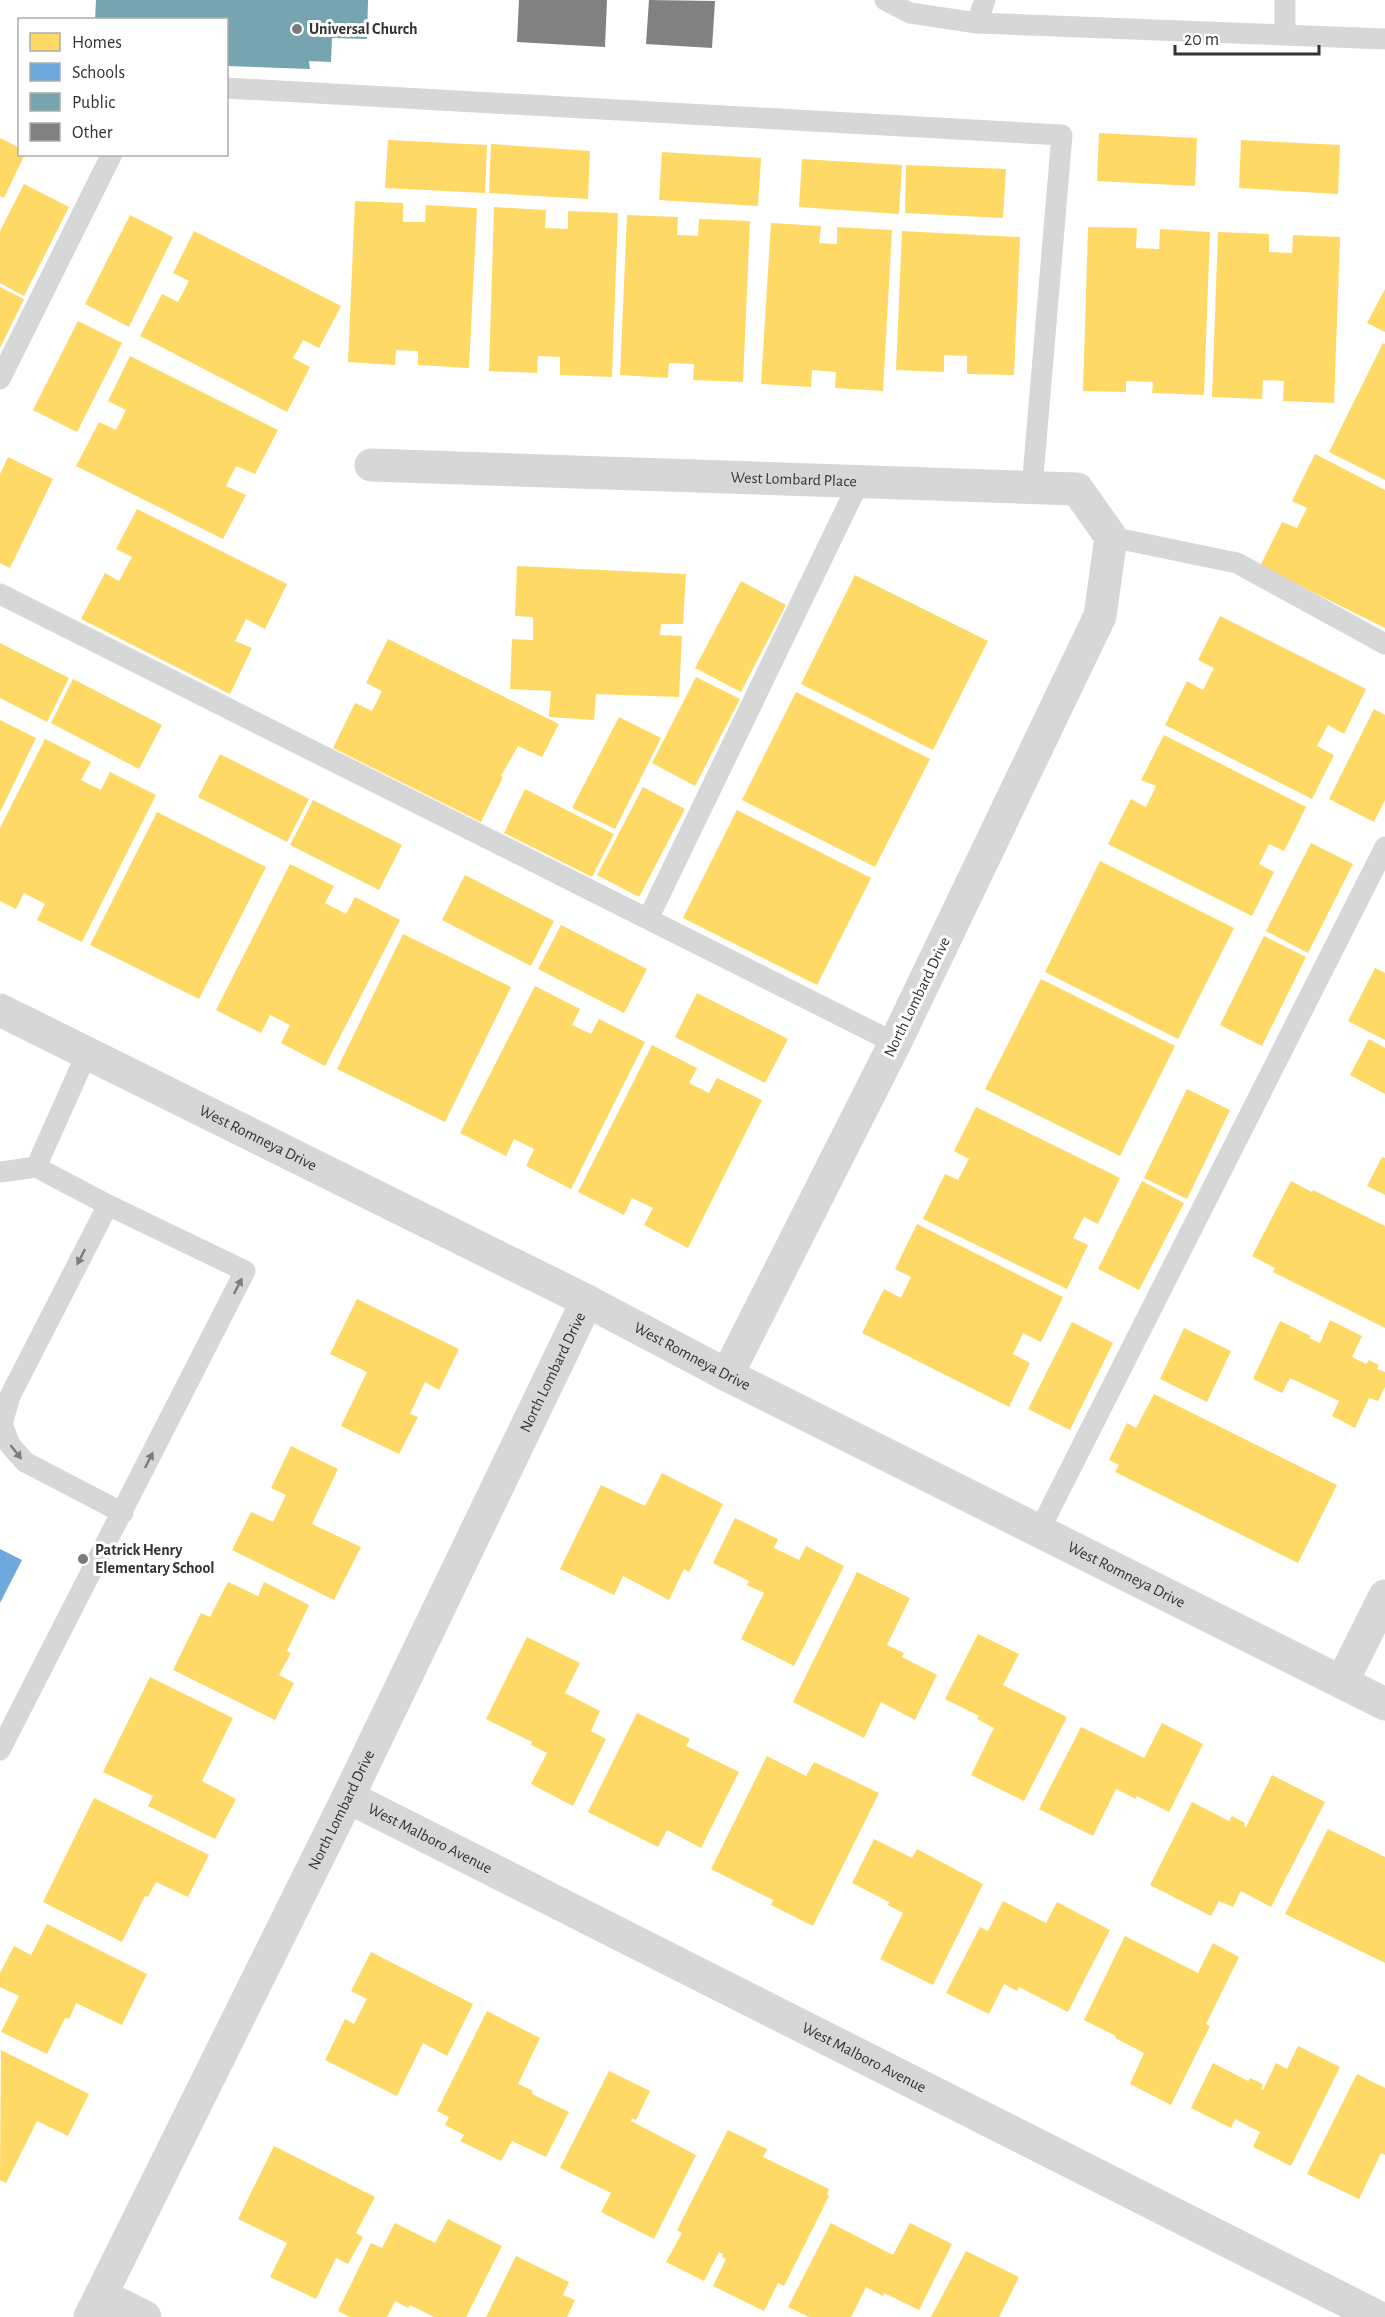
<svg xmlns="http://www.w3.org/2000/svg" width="1385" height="2317" viewBox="0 0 1385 2317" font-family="'Alegreya Sans',sans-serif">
<rect width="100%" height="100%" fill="#fff"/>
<!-- homes -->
<path fill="#ffd966" d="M1099,133L1197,138L1195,186L1097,181Z
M0,138L20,148V154H25L4,198L0,196Z
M388,140L487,145L485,193L385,188Z
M1241,140L1340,145L1338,194L1239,188Z
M491,144L590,151L588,199L489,193Z
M662,152L761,158L758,206L659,200Z
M802,159L902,165L899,214L799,207Z
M906,165L1006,169L1003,218L905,213Z
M24,184L69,207L24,296L0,283V231Z
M355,201L403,203V222H425L426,205L477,208L469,368L418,365V351L396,350L395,365L348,362Z
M494,207L546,210L545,228L568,229V211L618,213L612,377L560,375V357L538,356L537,373L489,371Z
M130,215L173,237L129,327L85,304Z
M627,215L678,217L677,235L698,236L699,219L750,221L743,382L693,380L694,364L669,363L668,378L620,375Z
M771,223L821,226L819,243L837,244V227L892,230L883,391L835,388L836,372L812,370L811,387L761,384Z
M1088,227L1137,228L1136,248L1159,249L1160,229L1210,232L1204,395L1152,393L1153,382L1126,381V392L1083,391Z
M194,231L341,306L319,348L303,340L293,358L310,367L287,412L140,336L162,294L178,302L189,281L173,273Z
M902,231L1020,237L1014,375L967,374V356L944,355V372L896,370Z
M1218,232L1269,234V252L1292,253L1293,235L1340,237L1334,403L1283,401L1284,381L1263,380L1262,399L1212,397Z
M0,287L24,299L0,348Z
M1385,289V332L1367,323Z
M78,321L122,343L77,432L33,410Z
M1383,343L1385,344V480L1329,452Z
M130,356L278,430L255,474L236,466L226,486L246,495L223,539L76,466L99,422L116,430L126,410L108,401Z
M1315,454L1385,490V628L1260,566L1282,522L1297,528L1307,508L1292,501Z
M8,457L53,479L10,568L0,563V474Z
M137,509L287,584L265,629L246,619L235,641L252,648L230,694L81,619L105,573L119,581L132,557L116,549Z
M517,566L686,574L683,624H661L660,635L682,636L679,697L596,694L594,720L549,717L551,691L510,689L512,639L533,640V617L515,616Z
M855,575L988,641L933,750L801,684Z
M741,581L786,605L741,692L695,668Z
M1220,616L1366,689L1344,734L1328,725L1317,746L1334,755L1312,799L1165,725L1187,681L1203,690L1214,668L1198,660Z
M388,639L559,724L542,757L518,746L501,776L503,777L481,822L333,748L355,703L372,711L382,691L366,683Z
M0,643L69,678L47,722L0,698Z
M696,677L740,699L695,786L652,763Z
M73,679L162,725L139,769L51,723Z
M796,692L930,759L875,867L742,800Z
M1374,709L1385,715V800L1374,822L1329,799Z
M619,717L661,738L615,829L572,808Z
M0,720L36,738L0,812Z
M1164,735L1306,807L1284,851L1269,844L1259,864L1274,872L1252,916L1108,844L1131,799L1146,807L1156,786L1141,780Z
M45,739L91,762L81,780L101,790L110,772L156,795L82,942L37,920L45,904L24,893L16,909L0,901V828Z
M220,754L309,799L287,842L198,797Z
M643,787L685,809L639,897L597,875Z
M525,789L614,834L592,877L504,833Z
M313,800L402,845L379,890L290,845Z
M737,810L871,878L817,985L683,918Z
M157,812L266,867L199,999L90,945Z
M1311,843L1353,864L1308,953L1266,931Z
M1100,861L1234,928L1178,1039L1045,972Z
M290,864L334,886L325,903L346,914L355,897L400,920L325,1066L281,1043L290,1025L270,1015L261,1033L216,1010Z
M465,875L554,921L531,966L442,920Z
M561,925L647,969L624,1013L538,969Z
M403,934L511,987L445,1122L337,1069Z
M1264,936L1306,957L1262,1046L1220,1025Z
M1375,968L1385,973V1040L1348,1021Z
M1041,979L1175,1046L1120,1156L985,1089Z
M535,986L580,1009L572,1025L591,1034L599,1019L645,1042L571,1189L526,1166L534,1149L514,1139L506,1156L460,1133Z
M697,993L788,1039L765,1083L675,1037Z
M1369,1039L1385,1048V1094L1350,1075Z
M652,1045L697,1068L689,1083L709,1093L717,1078L762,1100L688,1248L644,1225L653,1208L632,1198L624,1215L578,1192Z
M1187,1089L1230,1110L1187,1199L1144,1178Z
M976,1107L1120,1178L1098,1224L1084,1217L1073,1238L1088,1245L1067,1289L923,1219L945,1174L958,1180L969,1159L954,1151Z
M1382,1157L1385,1158V1195L1367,1186Z
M1142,1181L1184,1203L1139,1290L1098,1269Z
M1291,1181L1312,1192L1313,1190L1385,1226V1328L1273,1272L1275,1268L1252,1256Z
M917,1224L1063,1297L1041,1342L1023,1333L1013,1354L1030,1363L1009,1407L862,1333L884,1289L901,1298L911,1277L895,1269Z
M357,1299L459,1349L439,1390L425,1382L410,1414L418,1417L399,1454L341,1426L367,1372L330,1354Z
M1330,1320L1362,1336L1352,1357L1366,1364L1369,1360L1379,1365L1377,1369L1385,1372V1387L1378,1401L1369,1398L1355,1428L1332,1416L1339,1401L1290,1378L1282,1393L1253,1379L1280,1321L1311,1336L1309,1338L1320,1343Z
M1072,1322L1113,1343L1070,1430L1028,1409Z
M1184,1328L1231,1351L1207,1402L1160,1379Z
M1154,1394L1337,1485L1298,1563L1115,1472L1119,1465L1109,1460L1127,1423L1136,1428Z
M291,1446L338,1469L312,1524L361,1547L334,1600L232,1550L251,1512L273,1522L286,1495L271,1488Z
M662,1473L723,1504L689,1572L684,1569L669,1600L623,1576L614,1595L560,1569L601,1485L645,1506Z
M735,1518L778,1539L774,1548L799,1560L806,1546L844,1566L794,1666L741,1639L764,1593L747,1585L749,1581L713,1563Z
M857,1572L910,1598L887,1645L904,1653L902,1657L937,1675L915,1720L881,1702L864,1738L793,1702Z
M228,1582L258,1596L264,1582L309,1605L287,1651L291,1653L279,1675L294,1683L275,1720L173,1670L201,1613L210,1617Z
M978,1634L1019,1654L1003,1685L1067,1717L1024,1801L971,1775L994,1728L977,1719L979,1716L945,1699Z
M527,1637L580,1663L565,1693L600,1711L591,1731L606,1739L573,1806L531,1784L547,1753L531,1745L532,1742L486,1719Z
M150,1677L233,1718L202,1781L236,1799L215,1839L148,1806L153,1796L103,1772Z
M637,1713L690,1739L686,1746L739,1772L701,1848L667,1830L658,1847L588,1812Z
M1162,1723L1203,1744L1169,1812L1137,1796L1136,1799L1116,1789L1093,1836L1039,1809L1081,1727L1144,1758Z
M767,1756L806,1776L814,1762L879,1793L813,1926L771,1905L773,1900L711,1869Z
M1272,1775L1325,1802L1271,1907L1241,1891L1233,1907L1219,1901L1211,1916L1150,1885L1192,1802L1229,1821L1232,1816L1245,1823L1244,1826L1246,1827Z
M94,1798L209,1855L188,1897L156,1882L148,1897L145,1896L122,1942L43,1902Z
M1328,1829L1385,1857V1963L1285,1914Z
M874,1839L912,1858L917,1849L983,1884L933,1985L880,1959L903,1913L888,1905L889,1902L852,1883Z
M1003,1901L1046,1923L1057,1902L1110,1930L1068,2012L1019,1987L1017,1991L1004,1984L989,2014L946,1993L980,1927L988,1931Z
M47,1924L147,1974L122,2025L76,2003L69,2019L65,2018L47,2054L1,2032L19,1996L0,1987V1973L14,1946L31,1955Z
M1125,1936L1198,1973L1213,1943L1239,1957L1206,2024L1210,2026L1171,2105L1130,2084L1144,2053L1115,2038L1116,2036L1084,2020Z
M371,1952L473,2004L447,2056L423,2043L397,2096L325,2060L345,2019L354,2024L367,1999L351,1991Z
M487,2011L540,2038L518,2084L533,2091L532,2094L569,2112L546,2157L512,2141L501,2161L460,2141L464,2135L445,2125L449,2117L437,2111Z
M1298,2046L1340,2067L1291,2166L1253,2147L1260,2132L1235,2119L1231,2128L1191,2108L1213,2063L1248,2081L1250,2078L1263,2084L1261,2089L1263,2090L1276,2063L1287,2069Z
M1,2050L89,2094L68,2136L37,2121L6,2183L0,2180Z
M609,2071L650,2091L636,2120L632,2118L631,2121L696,2155L654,2239L601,2212L611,2193L560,2168Z
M1357,2074L1385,2088V2155L1381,2153L1359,2199L1307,2174Z
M728,2130L767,2149L763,2157L829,2189L827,2194L829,2196L784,2286L778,2283L764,2311L713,2286L726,2259L722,2257L723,2254L719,2252L704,2281L666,2262L682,2233L677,2230Z
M274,2146L375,2197L356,2233L363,2237L348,2264L336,2258L316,2299L270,2277L287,2243L238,2219Z
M448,2219L502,2246L466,2317H434L410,2305L408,2308L395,2301L387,2317H350L338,2311L371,2243L382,2248L395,2223L435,2243Z
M831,2223L893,2255L910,2223L952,2244L919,2310L884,2293L883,2296L866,2287L851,2317H809L788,2307Z
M966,2251L1019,2277L999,2317H931Z
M516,2256L569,2282L563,2295L575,2300L567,2317H486Z"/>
<!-- schools -->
<path fill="#6fa8dc" d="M0,1549L22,1560L0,1603Z"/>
<!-- public -->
<path fill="#76a5af" d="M96,0H368L367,39L332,38L331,62L309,61L310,69L226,66V20H95Z"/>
<!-- building -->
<path fill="#818181" d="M519,0H607L605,47L517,42Z
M649,0L715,1L712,48L646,44Z"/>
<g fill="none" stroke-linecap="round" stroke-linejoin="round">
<!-- service -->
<path stroke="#d7d7d7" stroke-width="21" d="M885,0L910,13L977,23
M985,0L977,23L1385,39
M1285,0V35
M226,88L1062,135L1032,488
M0,379L112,154
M1111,537L1237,563L1385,644
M0,594L895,1043
M648,919L859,482
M0,1172L36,1167
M108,1205L10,1396L2,1424L10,1445L25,1462L123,1513
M1039,1531L1385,847
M0,1750L245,1271L108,1205L36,1167L87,1053"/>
<!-- minor -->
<g stroke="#d7d7d7" stroke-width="33">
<path id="s1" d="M371,465L1077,489L1111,537L1100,616L895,1043L727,1375"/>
<path d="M1342,1682L1385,1596"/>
<path id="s2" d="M348,1797L1378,2317"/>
<path d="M101,2295L145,2317"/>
<path id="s3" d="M90,2317L348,1797L587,1301"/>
</g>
<!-- tertiary -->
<path stroke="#d7d7d7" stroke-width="33" id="s4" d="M0,1010L587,1301L727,1375L1385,1704"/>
</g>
<!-- one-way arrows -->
<defs><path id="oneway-solid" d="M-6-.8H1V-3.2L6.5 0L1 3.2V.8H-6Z" transform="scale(1.5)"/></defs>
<g fill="#7d7d7d">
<use href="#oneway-solid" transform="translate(81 1257) rotate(117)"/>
<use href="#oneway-solid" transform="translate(238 1286) rotate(-63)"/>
<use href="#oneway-solid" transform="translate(16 1452) rotate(52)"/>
<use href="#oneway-solid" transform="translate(149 1460) rotate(-63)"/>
</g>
<!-- markers -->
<g fill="#7a7a7a" stroke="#fff" stroke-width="2">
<circle cx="297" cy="29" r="6"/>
<circle cx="83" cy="1559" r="6"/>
</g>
<g text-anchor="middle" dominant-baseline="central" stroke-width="6" stroke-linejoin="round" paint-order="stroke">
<!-- poi labels -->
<g font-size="16" font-weight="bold" fill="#333" stroke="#fff" text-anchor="start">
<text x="309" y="29">Universal Church</text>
<text x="95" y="1550">Patrick Henry<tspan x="95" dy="18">Elementary School</tspan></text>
</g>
<!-- street labels -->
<g font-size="16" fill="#333" stroke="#fff">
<text stroke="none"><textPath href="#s1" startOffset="423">West Lombard Place</textPath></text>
<text transform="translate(917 997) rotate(-64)">North Lombard Drive</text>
<text stroke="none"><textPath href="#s4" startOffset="288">West Romneya Drive</textPath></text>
<text stroke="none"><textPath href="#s4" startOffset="774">West Romneya Drive</textPath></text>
<text stroke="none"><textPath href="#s3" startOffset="1052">North Lombard Drive</textPath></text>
<text stroke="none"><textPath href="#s4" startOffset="1260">West Romneya Drive</textPath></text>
<text stroke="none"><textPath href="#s3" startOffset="566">North Lombard Drive</textPath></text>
<text stroke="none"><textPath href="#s2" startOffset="92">West Malboro Avenue</textPath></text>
<text stroke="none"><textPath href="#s2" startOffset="578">West Malboro Avenue</textPath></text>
</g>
</g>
<!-- legend -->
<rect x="18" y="18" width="210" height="138" fill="#ffffff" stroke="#adadad" stroke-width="1.5"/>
<rect x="30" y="33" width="30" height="18" fill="#ffd966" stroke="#adadad" stroke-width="1.5"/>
<text x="72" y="48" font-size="18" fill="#333333">Homes</text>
<rect x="30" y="63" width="30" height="18" fill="#6fa8dc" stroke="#adadad" stroke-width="1.5"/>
<text x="72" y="78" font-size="18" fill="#333333">Schools</text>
<rect x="30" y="93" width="30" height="18" fill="#76a5af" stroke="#adadad" stroke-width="1.5"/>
<text x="72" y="108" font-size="18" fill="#333333">Public</text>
<rect x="30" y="123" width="30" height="18" fill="#818181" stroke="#adadad" stroke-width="1.5"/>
<text x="72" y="138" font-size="18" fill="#333333">Other</text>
<!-- scale -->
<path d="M1175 45v9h144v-9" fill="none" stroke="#333333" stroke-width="3"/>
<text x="1184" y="45" font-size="18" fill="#333333" stroke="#ffffff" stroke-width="4.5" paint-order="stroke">20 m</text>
</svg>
